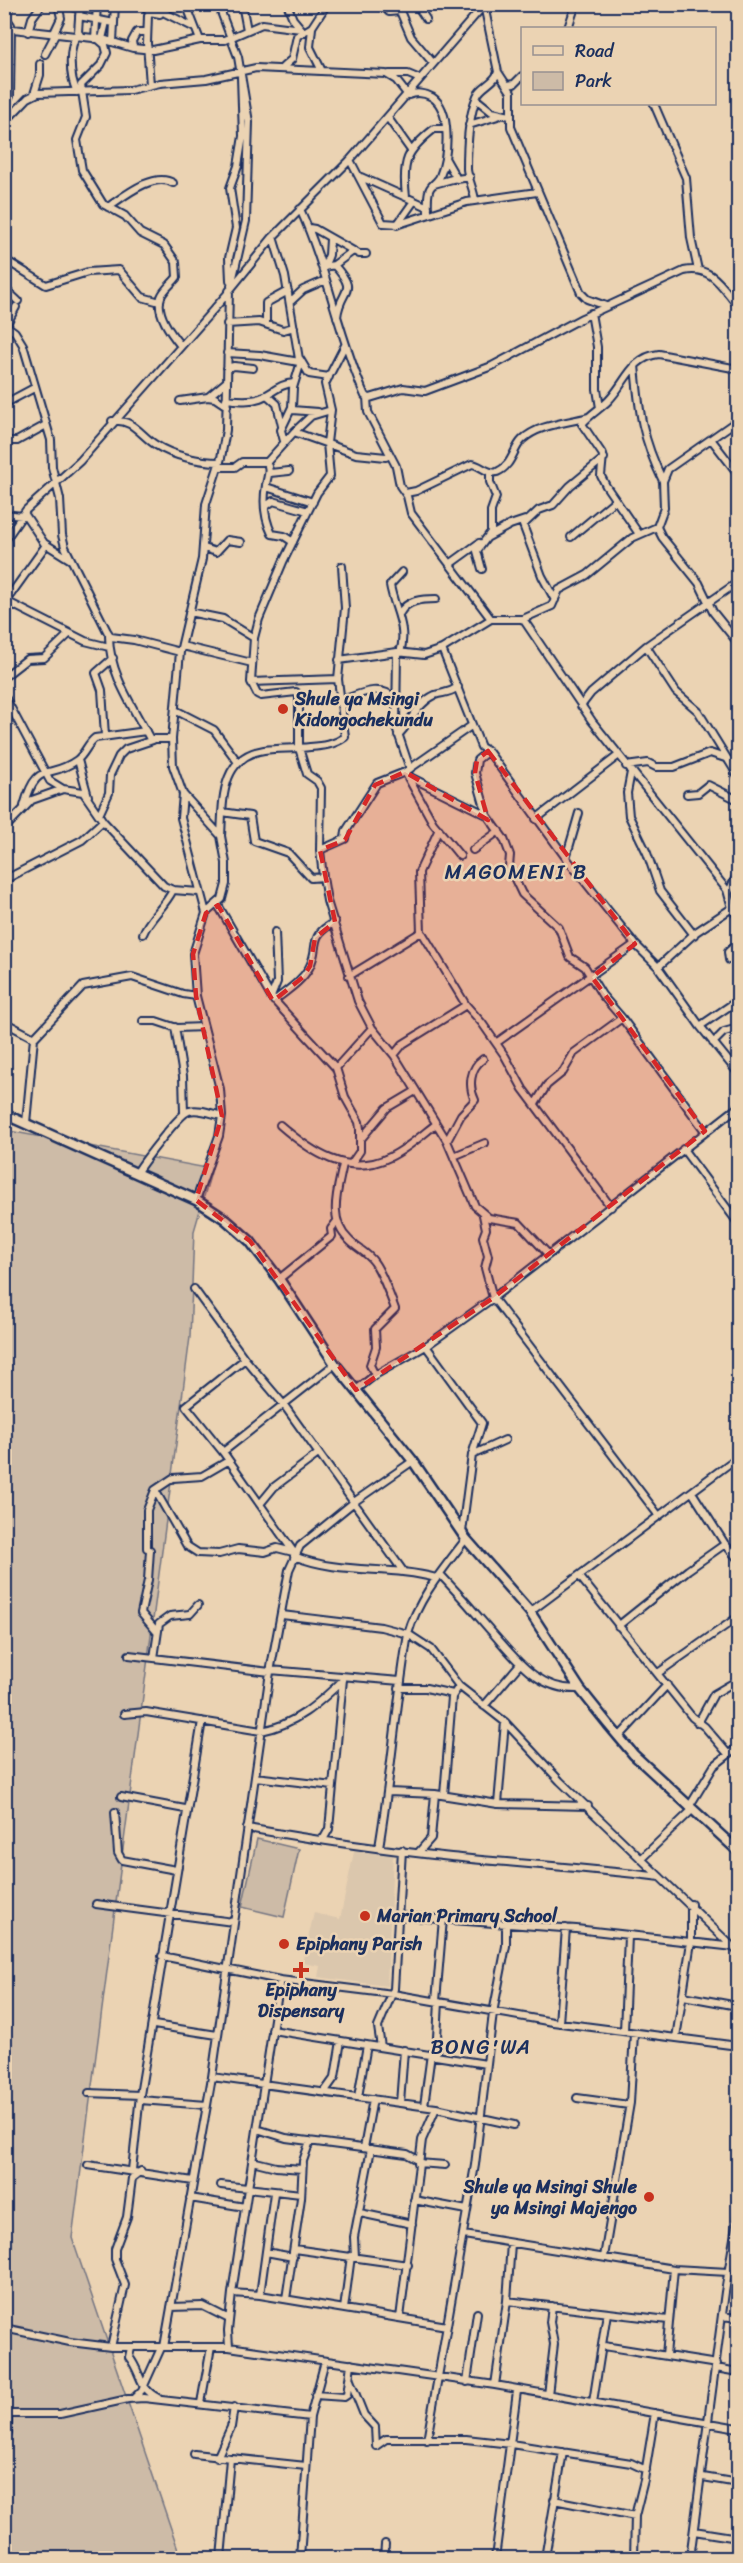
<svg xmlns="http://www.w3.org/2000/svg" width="743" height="2563" viewBox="0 0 743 2563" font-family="Sriracha,sans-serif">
<rect width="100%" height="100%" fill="#ebd3b3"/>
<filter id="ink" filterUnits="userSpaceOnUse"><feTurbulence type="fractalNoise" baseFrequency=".0167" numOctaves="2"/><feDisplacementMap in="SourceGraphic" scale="12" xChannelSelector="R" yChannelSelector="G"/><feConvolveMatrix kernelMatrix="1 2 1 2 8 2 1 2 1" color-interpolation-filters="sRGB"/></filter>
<g filter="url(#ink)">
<!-- built -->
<path fill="#dbc7ad" d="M355,1847L393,1854L387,1986L318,1977L320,1966L302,1963L314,1913L340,1919Z"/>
<!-- green -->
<path fill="#cdbba7" stroke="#747582" stroke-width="1.5" d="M4,1130L212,1169L194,1231L190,1337L72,2238L181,2558H5Z
M257,1839L299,1849L284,1917L242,1907Z"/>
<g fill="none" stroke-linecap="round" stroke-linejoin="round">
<defs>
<path id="street" d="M10,4L6,18L11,25L10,96L5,107L12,114
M67,4L80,10
M142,4L150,12
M161,4L165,13L195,28
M186,4L200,40
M218,4L238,57L249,122L246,221L231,286
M242,4L247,30
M287,4L293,19L303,31
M381,4L389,12L400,11
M397,4L411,37L433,63
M416,4L426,19
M79,16L114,23
M4,28L102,39L133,48L153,50L200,40H225L262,24L301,29
M312,28L310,47L322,71
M568,28L576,4
M28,32L32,18L42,4
M53,35L61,18L58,4
M80,35L78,32L80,4
M95,39L97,4
M98,39L105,45L107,53L101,65L81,85L86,117L77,140L82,170L103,204L125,216L140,233L164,245L176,262L177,277C172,284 164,289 161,297C155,313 171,334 181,346
M102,39L106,22
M113,42L115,4
M133,48L132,41L137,32H147
M45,54L55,35
M283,67L292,59L297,36L312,27L327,4
M498,72L511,92V127L581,293L587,299L606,306
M389,74H408L420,79
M150,85L147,43L148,15L150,12L160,14L163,11
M507,85L514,84L522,76
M77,92C69,76 68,48 78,32
M34,94L40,75V64
M409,95C416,92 425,93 432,97C452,110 448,157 440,176C438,182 430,185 429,191C427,198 428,207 428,214
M476,99L492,112L510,116
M654,104L686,178L691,238L698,270
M388,118L410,149
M4,123L28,98L38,93L130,90L160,83L206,79L256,68L386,74L396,80L407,94
M469,125L501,115
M445,158L457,179L470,177
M350,160L383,223L399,224L467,202L537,192
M361,177L428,207
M434,184L456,178
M406,197C402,161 406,151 434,129H446
M475,200C474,191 467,175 467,169C467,145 468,118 477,96C481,86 495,83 498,72L484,5
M108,207C123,197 154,171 173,183
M300,209C328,270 338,335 365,396L370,398L403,388L425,391L492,366L582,318L684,271C712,265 722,287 738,306
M397,225L414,201
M309,228L315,229L359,254H366
M273,237L285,276L300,365L293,388L292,407L281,430L284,441
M4,259L46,285L88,272L119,270L142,297L160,302
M334,265C360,294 340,288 337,317
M324,267L334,265L353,251
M324,267L329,255L330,239
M230,280L229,258L236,228L230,188L238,166L243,136L241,77
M4,288L18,301
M290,302L303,290L326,280
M591,313L597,347V389L600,408
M266,323V303L288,291
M4,324L15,332L23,345L51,440L52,467L60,499L62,535L65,547L107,631L111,637L134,640L180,652
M227,324L259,322L283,330L294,327
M6,325L16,307
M345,345L325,384L331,410L327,443L330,476L317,493L283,562L259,619L254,638L251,682L257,694L261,696L296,692L299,696V748L307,774L317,781L321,788L320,850L323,877L327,901L358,1001L372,1028L394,1055L447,1141L475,1206L489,1218L519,1223L548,1254
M227,353L260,355L299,362
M300,359L309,374L329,377
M635,365C639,412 642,438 663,481
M227,368L234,366L253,368
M267,395L277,404L282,426
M207,397L215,398L227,406
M367,397L368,412L396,466L400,486L407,496L411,513L491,619
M226,399C237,400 249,402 260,398C273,393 279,384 294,383
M180,401L208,397L226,382
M4,404L34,388
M292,410L318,412
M738,420L668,469L663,481L664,508L657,527L662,537L699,583L713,612L738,643
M112,421C133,418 141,436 156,445C173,456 200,462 220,462
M294,432L311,416L331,410
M711,439L738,474
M4,441H17L46,425
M268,466C270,473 267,477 266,485C263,502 264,518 272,534L284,536L293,542
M218,467H235L242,462H267L294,432L356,454L386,457
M270,473L289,471
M266,487L313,502
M406,493L416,491L472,464C481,465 488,475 497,472C512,466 513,449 522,440C538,424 568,423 588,417
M265,507L273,501L308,511
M24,513L44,543L71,560
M4,514L22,516
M639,534L606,486L601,476L603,455L582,424C589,415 600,409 608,401C626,383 631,357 659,354L738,369
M488,537L510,525L525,520
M571,537L614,501
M4,542L26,510L80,461L228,293
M204,548L216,552L227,540L241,542
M450,564L479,543
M482,569L477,551L491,532V511L496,497L490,482V472
M4,600L85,641L109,647
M555,600L542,576L523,525L539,510L553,505L570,486L604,458
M6,601L46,545
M189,612L223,619L254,638
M400,613C407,600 422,599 436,599
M523,619L592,721L727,890L732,908L738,918
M109,636C109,673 133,707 150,739H172
M182,646L252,663
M646,646L676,692L698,711L738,776
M442,649L481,747L488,751L566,858L635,944L658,967L700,1026L738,1073
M397,652L396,727L410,769
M400,653C408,627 394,609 390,585L402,572
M339,660L397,652L424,655L442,649L491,619H523L552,606L559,590L587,575L632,538L657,527
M4,677L27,659L44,658L69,634
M251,682L338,679
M4,695L50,781L63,789L83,792L103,821L164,886L173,890L199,892
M340,701C360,694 379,683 396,699
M581,706L591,693L646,646L738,582
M175,710L214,730L237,761
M398,735C411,723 417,703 435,695C444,692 448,694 458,687
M105,736L102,690L96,673L113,658
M488,751L477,760L475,773L487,815L504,839L510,855L509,867L522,894L559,928L570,957L585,967L602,995L622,1018L705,1131
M78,760L88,796
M626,766L648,763L656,767H674L710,753L728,759
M405,772L433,823L460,856
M631,772L627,793L629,816L647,853L660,891L694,935
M410,777L487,815
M183,794L181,818L206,913
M687,794L698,793L708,785L738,800
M24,806C37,759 48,781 77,760C85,754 87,744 95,738L146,731
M222,812L250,816L254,841L288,853L311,878L323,877
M99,815L109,793L110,775L119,756L126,749L153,740
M536,819L619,755
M4,829L32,800L63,789
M221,836C223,801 220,757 264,750C279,748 295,749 310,747C323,746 334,745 345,737L338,679L345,608L342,566
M320,850L345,839L346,831L377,783L405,772L471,726
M473,850L499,831
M566,858L579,813
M4,880L82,840L103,821
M729,892L738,872
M218,905L271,997L336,1068L345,1097L359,1122L360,1129V1151L351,1164
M421,933L419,872L439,829
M143,934C149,918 164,908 173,890
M729,960L728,952L738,943
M658,967L696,932L732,908
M349,976L418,934H423L466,1005L482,1023L505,1056L523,1089L611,1207
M271,997L277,982L275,932
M274,1001C286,991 301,982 309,968C321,946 306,937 335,922
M143,1021H156L177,1028L204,1027
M4,1022L34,1038L26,1123
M700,1026L731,1005
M175,1027L183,1076L184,1113
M34,1038L83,986L132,977L183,994L196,996
M496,1043L635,944
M713,1043L724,1032L738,1028
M394,1055L403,1044L466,1005
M336,1068L372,1028
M535,1104L547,1085L563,1072L574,1053L622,1018
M280,1125C311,1152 348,1178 390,1157C407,1149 422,1135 436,1124
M360,1140L387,1108L414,1092
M447,1141L461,1115L475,1100C468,1086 470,1068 483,1059
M683,1149L738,1223
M454,1156L485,1143
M343,1164C338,1190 327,1219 349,1240C356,1248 367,1252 374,1262C380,1270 391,1298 395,1309L375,1329L376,1347L370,1365L375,1375
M137,1172C144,1161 180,1113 189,1111C199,1108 213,1114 222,1116
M196,1200L219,1136L222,1116L220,1089L196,996L193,954L206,913L222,899L226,884V863L221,836L183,794L173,766L172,739L180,652L202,559L206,504L221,458L226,430L229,291L273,237L350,160L485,4
M483,1215L486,1229L483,1237L488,1256L485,1268L493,1298L659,1516
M279,1279L332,1236L331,1229L337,1221
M194,1289L245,1359L284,1405L403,1571
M426,1346L482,1423L472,1455L462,1532
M245,1359L186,1406L223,1452L295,1554
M356,1390L375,1375L426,1346L493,1298L738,1107
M223,1452L335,1364
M472,1455L505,1440
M155,1490L187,1546L198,1553L219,1554L238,1549L265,1552L277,1548L293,1552
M692,1492L725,1544L738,1559
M260,1504L274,1487L318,1454
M466,1539C444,1568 418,1598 408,1634L431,1649L459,1686L505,1722L560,1781L738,1952
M147,1548V1510L155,1490L173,1478L202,1476L228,1461
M150,1550L148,1580L141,1613L157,1632
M294,1556C340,1575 389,1565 436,1578
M440,1574C457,1592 474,1611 490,1630C516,1659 537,1691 580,1689
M580,1577L692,1717L705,1727L728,1754
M530,1612L738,1457
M282,1615L381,1627L408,1634C396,1705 391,1776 379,1847
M618,1626L688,1570L725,1544
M129,1655L270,1672
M154,1658L159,1624L170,1616L190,1614L198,1605
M270,1670L400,1681
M658,1673L738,1617
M399,1688H426L453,1694
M484,1706L520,1664
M124,1714L146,1712L261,1731C295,1725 319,1703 343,1680
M698,1723L714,1694L738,1680
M619,1737L667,1685
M255,1777L333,1786
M389,1792L435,1794L498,1804L588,1806
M444,1795L452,1697L459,1686
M121,1797L185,1809
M498,1804L505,1722
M689,1807L714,1766L738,1747
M115,1812L118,1853L122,1860L176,1870
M247,1828C315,1840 383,1850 451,1857C521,1864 590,1868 660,1877
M319,1840L324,1838L329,1829L343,1679
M418,1853L431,1838L435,1794
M642,1858L692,1810
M96,1904L233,1922
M399,1916L576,1929L734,1947
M162,1956L280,1980L393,1994L553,2022L738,2046
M683,1996L738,2006
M436,2001L443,1919
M559,2023L566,1928
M154,2025L217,2035
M272,2030L486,2064
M624,2031L628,1936
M676,2038L691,1942V1904
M381,2047L378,2027L394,1989L402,1850
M436,2055L439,2002
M212,2077L436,2108L514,2125
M325,2091L335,2077L341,2041
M89,2093L140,2095
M358,2097L367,2045
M577,2098L629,2105
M140,2100L207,2105
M400,2103L404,2050
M424,2106L431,2054
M257,2129L286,2138L407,2154L418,2160
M364,2148L373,2099
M252,2161L276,2167L302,2169
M418,2163L445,2165
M88,2165L193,2181
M132,2170L140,2095L202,1721
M221,2185L301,2194
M190,2198L245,2207
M414,2200L467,2210
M360,2213L412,2224
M464,2235L674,2269L728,2272
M294,2249L408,2265
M266,2252L293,2257
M355,2257L354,2237L371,2149
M604,2257L630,2103L634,2033
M232,2293L260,2295L447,2326
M260,2295L274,2193
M286,2299L301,2198L303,2161L310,2141
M507,2301L668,2320
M171,2307L203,2306L229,2319
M344,2309L351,2256
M722,2316L738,2318
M400,2318L422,2140L436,2108
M4,2328L70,2342L111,2347H229L495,2385L738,2428
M604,2346L717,2364
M111,2347L125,2285L115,2259V2249L127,2217L132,2178L141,2171
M164,2347L212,2077L270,1672L289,1570L300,1546L354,1502L413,1461
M229,2347L228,2331L232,2293L280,1980
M131,2348L129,2357C142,2373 138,2388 158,2398
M666,2355L674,2269
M716,2368L738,2372
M350,2380L364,2415L375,2427L376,2446
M467,2382L477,2313
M495,2385L507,2301L511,2243
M315,2395L344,2397L347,2395L351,2364
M548,2395L554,2344L550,2322L552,2306
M134,2398L142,2390L161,2348
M593,2402L607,2313
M201,2403L211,2347
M4,2435L8,2433V2414H60L128,2399L144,2398L310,2417
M427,2440L475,2165L493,2013L506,1946V1924
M376,2446L386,2439H466L511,2444L631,2463L646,2470
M194,2454L306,2466
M217,2458L231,2427L234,2407
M703,2477L738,2483
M554,2500L635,2516
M694,2531L738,2538
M221,2558L230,2459
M300,2558L310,2417L325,2361
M384,2558L385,2544
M495,2558L517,2391
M545,2558L563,2452
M634,2558L635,2516L644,2480L655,2413
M690,2558L725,2292L738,2214"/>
<path id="secondary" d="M4,1114L196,1200L225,1219L250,1241L279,1279L335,1364L413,1461L466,1539L530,1612L580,1689L608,1724L634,1755L738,1851"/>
</defs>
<!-- street casing -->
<use href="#street" stroke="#1b2f5e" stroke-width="10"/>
<!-- secondary casing -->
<use href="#secondary" stroke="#1b2f5e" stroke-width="13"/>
<!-- street -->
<use href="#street" stroke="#ebd3b3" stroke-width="6"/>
<!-- secondary -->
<use href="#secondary" stroke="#ebd3b3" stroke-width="8"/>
</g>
</g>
<!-- marked area -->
<path fill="#d62828" fill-opacity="0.2" stroke="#d62828" stroke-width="4.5" stroke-dasharray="12 8" stroke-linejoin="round" d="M488,751L635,944L592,977L705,1131L493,1298L356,1390L250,1241L196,1200L222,1116L196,996L193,954L206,913L218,905L273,1001L303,977L310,966L315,938L335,922L320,850L345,840L375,785L405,772L488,820L475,773L477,760Z"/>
<!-- markers -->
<g fill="#c8321e" stroke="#ebd3b3" stroke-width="2">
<circle cx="283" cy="709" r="6"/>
<circle cx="365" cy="1916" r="6"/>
<circle cx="284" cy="1944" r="6"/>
<path d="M298 1961h6v6h6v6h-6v6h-6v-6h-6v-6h6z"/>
<circle cx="649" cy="2197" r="6"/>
</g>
<g text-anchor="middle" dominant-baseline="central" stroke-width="5" stroke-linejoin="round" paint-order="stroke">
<!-- poi labels -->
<g font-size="18" font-weight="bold" fill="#1b2f5e" stroke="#ebd3b3" text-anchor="start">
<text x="295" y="699">Shule ya Msingi<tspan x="295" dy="21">Kidongochekundu</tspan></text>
<text x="377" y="1916">Marian Primary School</text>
<text x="296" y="1944">Epiphany Parish</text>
<text x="301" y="1990" text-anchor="middle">Epiphany<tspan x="301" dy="21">Dispensary</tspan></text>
<text x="637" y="2187" text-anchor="end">Shule ya Msingi Shule<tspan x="637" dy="21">ya Msingi Majengo</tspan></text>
</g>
<!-- quarter labels -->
<g font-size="21" letter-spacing="1.5" fill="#1b2f5e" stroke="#ebd3b3">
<text x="516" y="872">MAGOMENI B</text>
<text x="481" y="2047">BONG'WA</text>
</g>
</g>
<!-- margin -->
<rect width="743" height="2563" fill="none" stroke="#ebd3b3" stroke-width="24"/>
<rect x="12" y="12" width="719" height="2539" fill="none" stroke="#1b2f5e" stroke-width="2" filter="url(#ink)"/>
<!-- legend -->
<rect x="521" y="27" width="195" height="78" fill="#ebd3b3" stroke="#989191" stroke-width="1.5"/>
<rect x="533" y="46" width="30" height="9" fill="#ebd3b3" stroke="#989191" stroke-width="1.5"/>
<text x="575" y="57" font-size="18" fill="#1b2f5e">Road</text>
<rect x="533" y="72" width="30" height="18" fill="#cdbba7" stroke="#989191" stroke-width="1.5"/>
<text x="575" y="87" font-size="18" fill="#1b2f5e">Park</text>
</svg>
